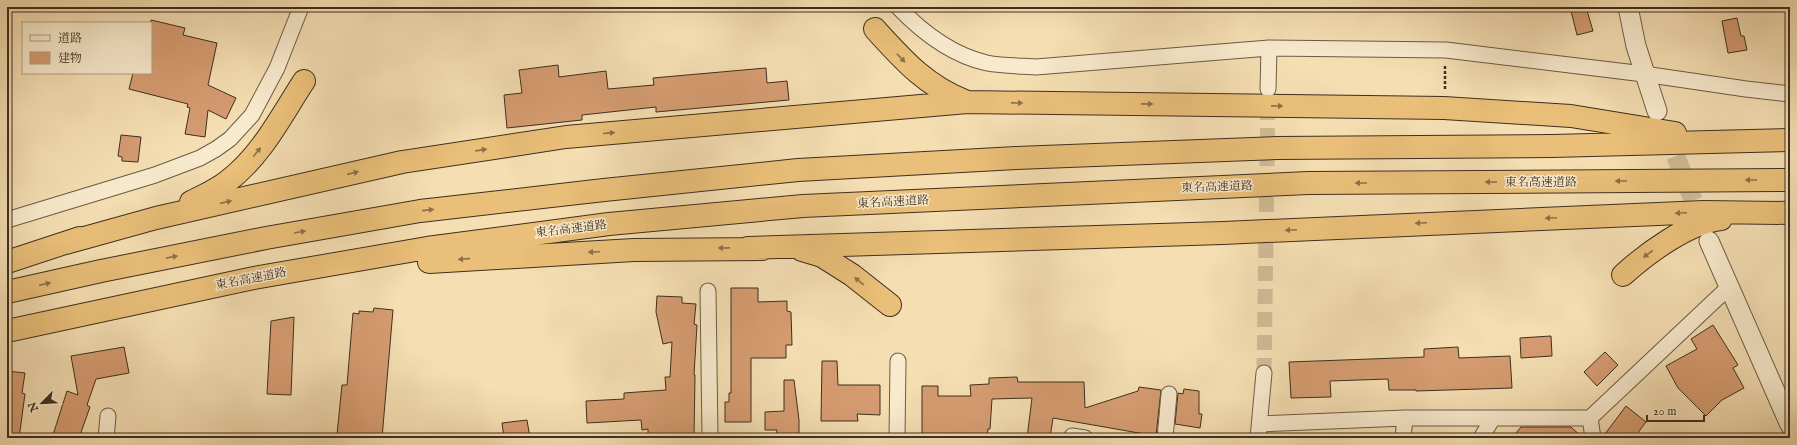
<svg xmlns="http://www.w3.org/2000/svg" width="1797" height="445" viewBox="0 0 1797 445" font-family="'IM FELL English','Noto Serif JP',serif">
<rect width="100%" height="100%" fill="#f4deb2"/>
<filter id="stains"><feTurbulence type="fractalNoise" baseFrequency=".005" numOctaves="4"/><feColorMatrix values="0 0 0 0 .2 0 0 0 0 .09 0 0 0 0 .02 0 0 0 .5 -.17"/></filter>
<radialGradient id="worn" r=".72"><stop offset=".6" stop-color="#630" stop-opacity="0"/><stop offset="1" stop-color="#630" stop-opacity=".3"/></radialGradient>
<!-- building -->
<path fill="#d69c71" stroke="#3e2f1f" d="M1570,7H1586L1593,31L1577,35Z
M1737,18L1741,36H1744L1747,50L1728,53L1722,21Z
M151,20L185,28L183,35L217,43L208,85L236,98L226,119L208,110L205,137L185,134L190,108L187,107L188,104L129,89L133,73H151Z
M558,65L559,77L606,71L608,89L654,85L653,78L766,68L767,83L787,81L789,100L656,112V107L582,115V120L507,128L504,95L522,93L519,70Z
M121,135L141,137L138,162L122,161V157L118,156Z
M731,288H758V302L787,301V311L791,312L792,345H786V358H751V422H725V402H729V393H731Z
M657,296L682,297V303L696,304L694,324L697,325L694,375H695L694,438H648V429L642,430L641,420L587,423L586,401L624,399V393L666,390L665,377H670L672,342L663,344L656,312Z
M374,308L393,310L382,438H344V434H337L342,385H347L353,313L359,314V311L373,312Z
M294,317L291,395L267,394L271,321Z
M1713,325L1738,365L1733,368L1744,388L1722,400L1706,416L1678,388L1666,366L1697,349L1691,339Z
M1551,336L1552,356L1521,358L1520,338Z
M124,347L129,373L96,379L87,405L90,407L79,438H52L67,391L78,395L71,356Z
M1458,347L1459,358L1510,356L1512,388L1416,391V390H1389L1388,379L1330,381L1331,397L1291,398L1289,362L1424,357V349Z
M1605,352L1618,365L1597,386L1584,372Z
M822,361H837L838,385H880V415L857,414L858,421H821Z
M7,371L25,373L22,393L25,394L19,438H7Z
M1017,377L1018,382H1084L1085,408L1138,391L1139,387L1161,390L1156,436L1053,418L1050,438H1027L1032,398L992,399L990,429H988L987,438H922V386H938V396H971L970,385L989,384V378Z
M784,380H794L799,420V438H776L777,430H765V412L784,411Z
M1184,389L1199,391V414H1202L1200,428L1175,424L1178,393L1183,394Z
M1626,406L1646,422L1634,438H1602Z
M527,420L530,438H504L502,423Z
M1521,427H1571L1583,438H1512Z"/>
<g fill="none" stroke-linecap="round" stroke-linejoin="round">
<!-- minor-tunnel -->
<path stroke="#d0bb95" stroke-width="15" stroke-dasharray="15 8" stroke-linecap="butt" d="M1264,373L1268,96"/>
<!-- tertiary-tunnel -->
<path stroke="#d0bb95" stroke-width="19" stroke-dasharray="19 10" stroke-linecap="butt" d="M1665,129L1703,225"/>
<defs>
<path id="minor" d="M898,7C922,32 951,55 987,63C1003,66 1020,66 1036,67L1269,48L1446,50L1644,74L1746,89L1790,94
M1268,89L1269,48
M7,220L155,175L200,158L216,149L230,139L252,115L277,68L301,7
M708,291L710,438
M1590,418L1593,438
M1260,424L1405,418H1590L1729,287
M1072,436L1085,438
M106,438L108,416
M897,438L898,361
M1165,438L1169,394
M1258,438L1264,373
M1403,438L1405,418
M1481,438L1493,418"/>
<path id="tertiary" d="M1628,7L1636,46L1657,111
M1709,241L1790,425"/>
<path id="motorway" d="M875,29C904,61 926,86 967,102L1444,108L1571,116L1675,133
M191,202C203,196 217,190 228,181C262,155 281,116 304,81
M66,243L156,218L402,162L566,137L967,102
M748,248L1223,233L1704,212L1790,213
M802,250L822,256L852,275L890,305
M7,262L80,238
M429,262L634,250L762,249
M1623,275C1646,254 1689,222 1721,219
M7,292L101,271L266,238L420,211L604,190L798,170L1016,158L1277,148L1552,146L1790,140
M7,331L254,278L427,248L609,224L803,206L1308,183L1790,180"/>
</defs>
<!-- minor casing -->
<use href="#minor" stroke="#6c5b44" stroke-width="17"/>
<!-- tertiary casing -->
<use href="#tertiary" stroke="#6c5b44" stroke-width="21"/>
<!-- motorway casing -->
<use href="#motorway" stroke="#3e2f1f" stroke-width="24"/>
<!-- path -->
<path stroke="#3e2f1f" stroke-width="2.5" stroke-dasharray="3 2" stroke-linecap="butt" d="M1445,89V66"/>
<!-- minor -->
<use href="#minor" stroke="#f8eacd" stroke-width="15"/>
<!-- tertiary -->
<use href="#tertiary" stroke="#f8eacd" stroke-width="19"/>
<!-- motorway -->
<use href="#motorway" stroke="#eabf79" stroke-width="22"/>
</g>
<!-- one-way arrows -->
<defs><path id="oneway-solid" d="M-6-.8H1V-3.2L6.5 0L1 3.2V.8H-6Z"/></defs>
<g fill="#8b7048">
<use href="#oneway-solid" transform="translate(901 58) rotate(46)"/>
<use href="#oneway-solid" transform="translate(1017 103) rotate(1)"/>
<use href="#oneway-solid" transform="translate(1147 104) rotate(1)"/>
<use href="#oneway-solid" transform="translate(1277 106) rotate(1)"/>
<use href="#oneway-solid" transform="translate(609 133) rotate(-5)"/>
<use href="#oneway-solid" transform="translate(481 150) rotate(-9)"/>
<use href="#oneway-solid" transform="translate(257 152) rotate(-51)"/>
<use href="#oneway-solid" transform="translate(353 173) rotate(-13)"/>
<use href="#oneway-solid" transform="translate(1751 180) rotate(180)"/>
<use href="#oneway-solid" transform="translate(1621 181) rotate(180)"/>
<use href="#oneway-solid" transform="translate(1491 182) rotate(180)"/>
<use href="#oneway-solid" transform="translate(1361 183) rotate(180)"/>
<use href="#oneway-solid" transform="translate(226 202) rotate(-13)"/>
<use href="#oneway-solid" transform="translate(428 210) rotate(-7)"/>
<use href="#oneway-solid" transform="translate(1681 213) rotate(177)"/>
<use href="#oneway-solid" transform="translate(1551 218) rotate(178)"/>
<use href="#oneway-solid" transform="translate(1421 223) rotate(178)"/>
<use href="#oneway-solid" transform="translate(1291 230) rotate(177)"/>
<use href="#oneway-solid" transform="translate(300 232) rotate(-10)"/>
<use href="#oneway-solid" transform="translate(724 248) rotate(179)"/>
<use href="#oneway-solid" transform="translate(594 252) rotate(177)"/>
<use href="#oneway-solid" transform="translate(1648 254) rotate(144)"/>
<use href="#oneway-solid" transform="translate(172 257) rotate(-11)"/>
<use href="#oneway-solid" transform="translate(464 259) rotate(176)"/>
<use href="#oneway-solid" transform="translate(859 281) rotate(-141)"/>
<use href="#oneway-solid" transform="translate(45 284) rotate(-13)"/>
</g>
<g text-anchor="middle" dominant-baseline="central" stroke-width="3" stroke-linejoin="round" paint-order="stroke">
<!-- street labels -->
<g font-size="12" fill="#3e2f1f" stroke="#f8eacd">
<text x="1541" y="182">東名高速道路</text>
<text transform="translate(1217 187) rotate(-2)">東名高速道路</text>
<text transform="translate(893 202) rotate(-3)">東名高速道路</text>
<text transform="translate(571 229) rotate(-7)">東名高速道路</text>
<text transform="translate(251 279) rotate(-11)">東名高速道路</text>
</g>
</g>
<!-- margin -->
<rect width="1797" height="445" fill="none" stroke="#f4deb2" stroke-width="24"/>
<rect x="8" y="8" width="1781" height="429" fill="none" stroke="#3e2f1f" stroke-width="2"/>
<rect x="12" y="12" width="1773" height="421" fill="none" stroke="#3e2f1f"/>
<!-- legend -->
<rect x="22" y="22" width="130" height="52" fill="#f8eacd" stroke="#ae9f87"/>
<rect x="30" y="35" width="20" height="6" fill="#f8eacd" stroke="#ae9f87"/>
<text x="58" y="42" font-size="12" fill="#3e2f1f">道路</text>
<rect x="30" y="52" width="20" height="12" fill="#d69c71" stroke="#ae9f87"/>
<text x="58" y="62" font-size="12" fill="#3e2f1f">建物</text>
<!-- north arrow -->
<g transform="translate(42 403) rotate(246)" stroke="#f8eacd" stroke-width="3" paint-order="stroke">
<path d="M0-3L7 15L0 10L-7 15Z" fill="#3e2f1f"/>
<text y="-6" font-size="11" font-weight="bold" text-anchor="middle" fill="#3e2f1f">N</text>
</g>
<!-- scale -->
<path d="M1647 415v6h57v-6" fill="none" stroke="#3e2f1f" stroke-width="2"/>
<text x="1653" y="415" font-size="12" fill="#3e2f1f" stroke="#f8eacd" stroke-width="3" paint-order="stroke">20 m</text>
<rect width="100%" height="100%" filter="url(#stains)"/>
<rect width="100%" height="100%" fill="url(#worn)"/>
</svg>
